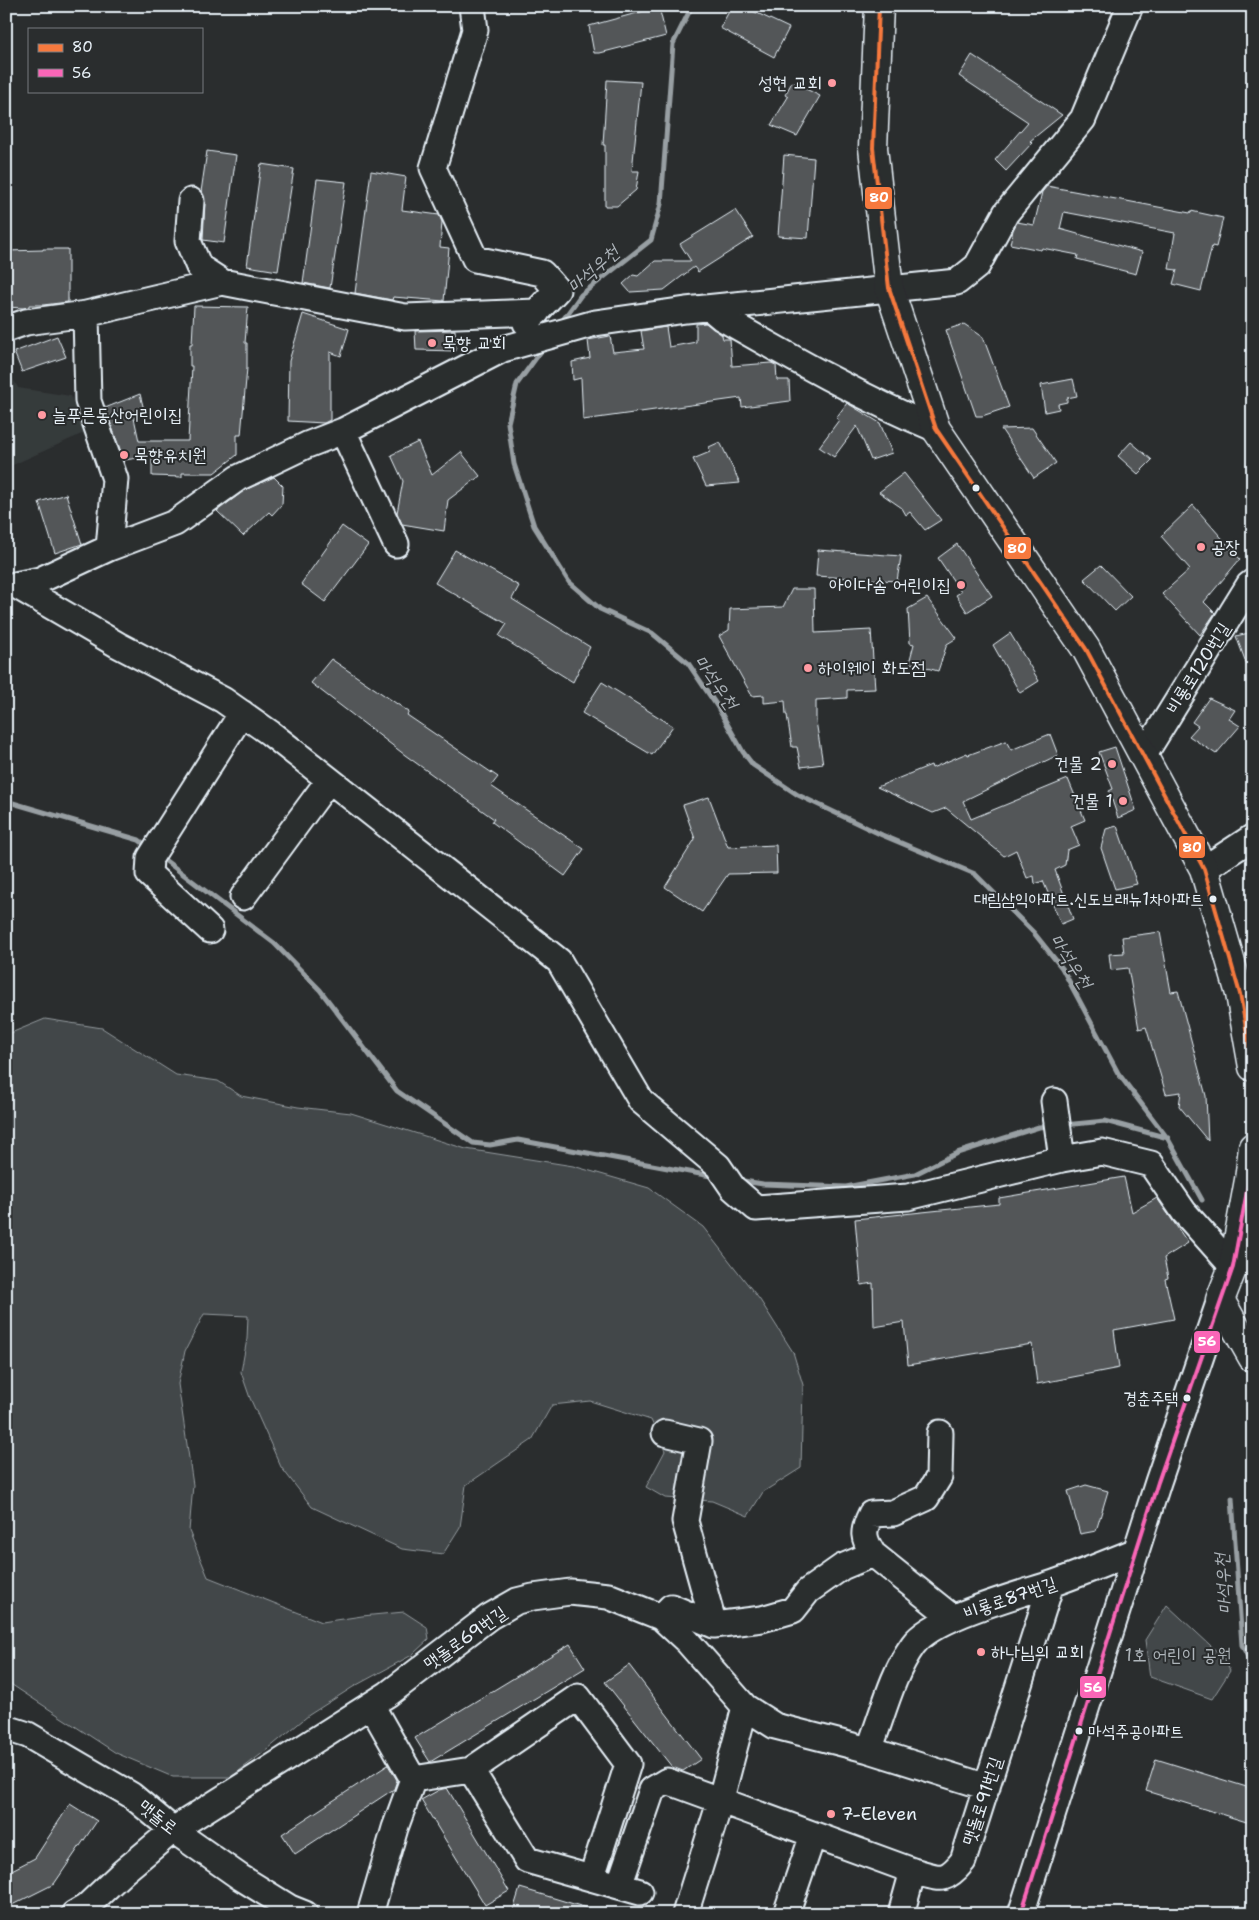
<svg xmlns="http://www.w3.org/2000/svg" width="1259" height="1920" viewBox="0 0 1259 1920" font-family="'Shantell Sans','Poor Story',sans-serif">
<rect width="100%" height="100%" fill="#2a2d2e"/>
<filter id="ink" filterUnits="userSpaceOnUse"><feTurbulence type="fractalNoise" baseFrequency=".02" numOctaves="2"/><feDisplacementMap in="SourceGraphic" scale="10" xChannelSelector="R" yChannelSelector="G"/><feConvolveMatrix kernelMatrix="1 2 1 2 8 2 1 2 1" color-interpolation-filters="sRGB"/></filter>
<g filter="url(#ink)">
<!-- built -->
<path fill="#363a3b" d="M6,366L18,388L71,396L84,433L6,468Z"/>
<!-- green -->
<path fill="#424648" stroke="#959ca0" d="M45,1019L102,1028L176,1075L218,1081L241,1096L298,1107L351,1113L466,1149L573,1166L649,1188L703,1227L760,1300L793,1352L803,1385L801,1468L763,1492L748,1516L712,1501L665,1498L646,1487L665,1451L651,1420L590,1401L552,1405L532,1440L466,1485L460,1527L443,1554L402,1549L312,1507L281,1467L250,1398L241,1372L247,1339L248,1316L204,1314L185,1351L178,1384L193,1485L189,1531L208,1577L322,1622L362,1616L404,1612L427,1627L429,1639L412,1655L353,1687L309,1715L268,1749L231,1777H173L116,1753L6,1681V1035Z
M1167,1605L1224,1658L1230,1671L1212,1699L1150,1677L1145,1640Z"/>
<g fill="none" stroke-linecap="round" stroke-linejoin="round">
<!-- stream -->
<path stroke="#989fa3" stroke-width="5" d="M560,324L581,295L651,240L661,204L673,44L692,6
M544,347L517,384L508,423L514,464L534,526L569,582L600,609L652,633L688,663L717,706L743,752L753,765L798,795L882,835L975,874L1034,933L1062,968L1118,1073L1168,1139L1202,1200
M6,801L139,840L148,847
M158,855L274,943L320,990L397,1091L473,1143L490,1145L518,1140L716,1177
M1064,1125L1105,1121L1168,1138
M737,1180L763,1184L846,1187L915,1174L957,1153L1039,1127L1051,1126
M1232,1498L1242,1645L1253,1667"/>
</g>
<!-- building -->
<path fill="#535759" stroke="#e8f1f8" d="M732,6H742L789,28L774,57L720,28Z
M659,7L666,36L600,53H594L589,26Z
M972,55L1062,115L1030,141L1032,143L1006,171L995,160L1028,122L959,76Z
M607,80L641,82L632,171H639L636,190L617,206H605V145H603Z
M792,82L820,96L797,136L771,125L788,97L785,95Z
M207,151L236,155L224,243L203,240V239L205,202L201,192Z
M784,155L814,158L808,238L778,236Z
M261,164L294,169L278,271L247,266Z
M371,171L406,177L402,210L439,215L442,222L440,247L449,248L444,301L393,297L392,300L355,293Z
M317,179L346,182L330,288L303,283Z
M1047,186L1190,213L1191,211L1223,218L1216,247L1212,246L1201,291L1173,284L1177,270L1169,269L1175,233L1064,212L1060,229L1142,252L1136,274L1077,259L1078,255L1042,248L1041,250L1010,244L1013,230L1017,222L1034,225L1042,192Z
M735,210L753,237L698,272L694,267L664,290L630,292L623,284L633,275L638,276L655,261H691L680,244Z
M43,249H68V302L43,305H29V307L23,308L6,307V251L43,250Z
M194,306L248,307L245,343H247V368L241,435H237V455L214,473H182V477L152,476V456L124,460L105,408L140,394L145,414L134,418L139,441H188L192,366H190V344H192Z
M303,314L349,329L341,356L330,352V420L324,423L288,421L289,361Z
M706,323L722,335L723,339H730L732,366L771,363L776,365L777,380H789L790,401L742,407L741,398L583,420L581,378L573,380L572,362L590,358L588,340L610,336L613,352L644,349L641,331L666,327L669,347L696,342V324Z
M964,324L983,337L1009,407L982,416H976L946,330Z
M455,330L456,351L416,350L415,331Z
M57,336L66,357L22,372L14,352Z
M1073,379L1077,396L1067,398V402L1058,404L1059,409L1045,412L1041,385Z
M847,403L880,423L892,453L871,460L857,426L834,457L819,447L839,420L836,418Z
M1032,428L1056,463L1034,478L1001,429Z
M418,442L432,475L461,452L480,476L448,500L444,531L402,524L397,513L403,481L391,455Z
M720,442L740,483L706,486L693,459L710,452L709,447Z
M1131,442L1152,460L1138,474L1118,456Z
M904,473L941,520L925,530L910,512L906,515L902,508L879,492Z
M274,477L283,486L282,504L272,515L269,512L243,536L217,511L245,490Z
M66,494L82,544L55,553L39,502Z
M1193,505L1240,559L1204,602L1215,613L1200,635L1162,594L1190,569L1161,536Z
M342,526L368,545L325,602L301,584Z
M957,544L992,596L967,612L956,595L961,592L938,558Z
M455,550L519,586L512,599L590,647L573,682L499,636L507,624L435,583Z
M818,550L901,556L897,581L816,576Z
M1101,565L1131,596L1115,611L1084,579Z
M792,589H814L815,633L871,630L875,689L847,690V698L816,700V721L823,764L801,767L797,747H792L787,715H786L785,701L764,703V695L752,696L719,636L729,630L730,609L783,607Z
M927,598L957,638L947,644L938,671L909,663L914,644L910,643L908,609Z
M1253,632V676H1251L1236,636Z
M1010,633L1039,681L1020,693L993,645Z
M331,659L409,712L407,715L498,777L491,786L584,849L565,876L492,822L494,819L405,755L311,683Z
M602,682L673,726L652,755L582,713Z
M1209,698L1235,710L1229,719L1240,726L1216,754L1189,736L1198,726L1192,722Z
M1050,734L1058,755L963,801L971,819L1068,779L1085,820L1071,826L1079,845L1067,850L1065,865L1055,870L1073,919L1061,924L1043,881L1035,884L1034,876L1027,878L1016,850L1004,856L946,808L933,813L877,787L931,765L932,768L967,753L968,755L1006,741L1011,750Z
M1115,747L1136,810L1118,818L1109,791L1113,789L1099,752Z
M709,797L728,847L776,845L777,873L728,874L702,912L665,887L695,839L683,805Z
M1117,826L1137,884L1115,889L1101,848L1106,829Z
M1160,932L1171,992L1178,991L1206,1096L1208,1141L1179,1106L1181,1092L1166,1094L1146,1027L1139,1029L1128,968L1111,970L1109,954L1124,953L1122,937Z
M1124,1177L1132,1212L1157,1198L1188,1243L1164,1258L1168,1278L1165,1279L1174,1319L1114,1330L1119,1368L1037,1384L1032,1344L908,1365L904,1322L874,1327L873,1283L861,1285L855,1219L999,1204V1198Z
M1086,1485L1108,1491L1096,1531L1080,1534L1068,1491Z
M570,1644L585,1668L430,1762L415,1738Z
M629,1665L701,1759L683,1771L672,1767L605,1682Z
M1156,1759L1253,1789V1824L1146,1791Z
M388,1765L397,1780L394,1789L295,1854L282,1834Z
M447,1788L509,1891L485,1905L421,1800L439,1790Z
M70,1804L97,1821L54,1884L6,1908V1873L35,1858Z
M520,1888L594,1910V1914H512Z"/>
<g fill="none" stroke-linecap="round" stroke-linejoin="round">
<defs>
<path id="minor" d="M472,6L475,30L433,168L475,259L542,273L557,290L526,323
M191,201L188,241L199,267L222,282
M710,308L722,318C792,358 862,398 936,429
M537,312L405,317L222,282L86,314L88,401L115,479L109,548L40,580L15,585L118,645L223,700L270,733L559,961L641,1101L718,1166L733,1188L756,1208L908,1197L1062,1159L1102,1152L1151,1164L1184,1212L1233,1267
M6,329L26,322L86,314
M343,431L396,544
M109,548L175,523L238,478L307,445L343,431L503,349L595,323L686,310L957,282L977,266L1006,213L1083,119L1130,6
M1144,755L1249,585L1253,582
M1204,869L1253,837
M243,897L329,780
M210,930L149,874L150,858L242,713
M1054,1101L1062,1159
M665,1433L699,1441L685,1521L714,1625
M873,1554C863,1538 862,1532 871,1514L893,1513L926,1498L939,1477L940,1433
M661,1617L671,1607L714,1625L762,1619L793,1610L808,1591L842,1567L873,1554L953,1618
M371,1705L413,1779
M6,1728L28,1735L131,1795L173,1830L240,1877L290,1908L305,1914
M869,1750C882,1717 892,1674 913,1645C933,1617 1019,1595 1054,1583C1082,1573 1109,1562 1136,1551
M471,1770L527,1860L640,1892
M619,1886L652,1790L667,1781L913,1871C940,1878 944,1884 963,1861L1051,1584
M74,1914L86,1907L123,1872L173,1830L388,1694L489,1617L517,1601L533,1597L570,1592L608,1596L643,1610L661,1617L687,1641L745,1707L775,1726L869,1750L987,1787
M370,1914L395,1828L413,1779L471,1770L578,1697L628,1764L596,1864
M685,1914L720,1802L745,1707
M786,1914L813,1835
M901,1914L913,1871
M1021,1914L1158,1482L1220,1300"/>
<path id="major" d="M879,6L873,148L889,288L936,429L1086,649L1204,869L1240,994L1253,1067
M1253,1147L1249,1180L1233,1267L1220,1300L1253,1358"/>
</defs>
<!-- minor casing -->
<use href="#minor" stroke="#e8f1f8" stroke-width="29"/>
<!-- major casing -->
<use href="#major" stroke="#e8f1f8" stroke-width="31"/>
<!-- minor -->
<use href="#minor" stroke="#2a2d2e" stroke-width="25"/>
<!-- major -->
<use href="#major" stroke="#2a2d2e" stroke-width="28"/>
<defs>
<path id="bus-1" d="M879,6L873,148L889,288L936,429L1086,649L1204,869L1240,994L1253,1067"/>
<path id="bus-2" d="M1021,1914L1158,1482L1233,1267L1249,1180L1253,1147"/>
</defs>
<!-- bus-1 casing -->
<use href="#bus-1" stroke="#2a2d2e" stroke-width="8"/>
<!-- bus-2 casing -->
<use href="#bus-2" stroke="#2a2d2e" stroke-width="8"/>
<!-- bus-1 -->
<use href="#bus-1" stroke="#f6793e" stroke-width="4"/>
<!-- bus-2 -->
<use href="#bus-2" stroke="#fa66b7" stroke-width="4"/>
</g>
</g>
<!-- markers -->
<g fill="#ff9aa2" stroke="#2a2d2e" stroke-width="2">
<circle cx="832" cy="83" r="5"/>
<circle cx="432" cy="343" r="5"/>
<circle cx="42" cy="415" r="5"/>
<circle cx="124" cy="455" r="5"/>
<circle cx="1201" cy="547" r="5"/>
<circle cx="961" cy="585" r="5"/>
<circle cx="808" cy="668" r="5"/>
<circle cx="1112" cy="764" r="5"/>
<circle cx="1123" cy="801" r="5"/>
<circle cx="981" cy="1652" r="5"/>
<circle cx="831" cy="1814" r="5"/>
</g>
<g fill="#e8f1f8" stroke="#2a2d2e" stroke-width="2">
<circle cx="976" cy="488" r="4.5"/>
<circle cx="1213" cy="899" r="4.5"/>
<circle cx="1187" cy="1398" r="4.5"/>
<circle cx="1079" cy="1731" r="4.5"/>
</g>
<g text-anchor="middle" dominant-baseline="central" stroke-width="4" stroke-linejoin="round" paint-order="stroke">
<!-- bus labels -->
<g font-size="17" fill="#e8f1f8" stroke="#2a2d2e" text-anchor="end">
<text x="1204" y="899">대림삼익아파트.신도브래뉴1차아파트</text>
<text x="1178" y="1398">경춘주택</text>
<text x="1088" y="1731" text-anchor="start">마석주공아파트</text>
</g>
<!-- poi labels -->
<g font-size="18" fill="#e8f1f8" stroke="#2a2d2e" text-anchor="start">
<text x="822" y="83" text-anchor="end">성현 교회</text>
<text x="442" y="343">묵향 교회</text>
<text x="52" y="415">늘푸른동산어린이집</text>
<text x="134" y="455">묵향유치원</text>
<text x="1211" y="547">공장</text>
<text x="951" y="585" text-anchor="end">아이다솜 어린이집</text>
<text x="818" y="668">하이웨이 화도점</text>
<text x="1102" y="764" text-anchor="end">건물 2</text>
<text x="1113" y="801" text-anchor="end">건물 1</text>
<text x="991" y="1652">하나님의 교회</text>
<text x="841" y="1814">7-Eleven</text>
</g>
<!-- street labels -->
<g font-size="18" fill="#e8f1f8" stroke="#2a2d2e">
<text transform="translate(1198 668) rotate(-58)">비룡로120번길</text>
<text transform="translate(1010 1598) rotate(-19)">비룡로87번길</text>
<text transform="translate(465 1638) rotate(-35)">맷돌로69번길</text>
<text transform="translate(982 1801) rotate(-72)">맷돌로91번길</text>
<text transform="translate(158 1817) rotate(38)">맷돌로</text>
</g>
<!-- park labels -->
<g font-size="18" fill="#aeb5ba" stroke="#2a2d2e">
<text x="1178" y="1655">1호 어린이 공원</text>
</g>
<!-- water labels -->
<g font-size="19" font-style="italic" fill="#acb3b9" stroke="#2a2d2e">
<text transform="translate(593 269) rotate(-41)">마석우천</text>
<text transform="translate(716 682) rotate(55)">마석우천</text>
<text transform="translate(1071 961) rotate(57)">마석우천</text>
<text transform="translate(1223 1584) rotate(-94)">마석우천</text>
</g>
</g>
<g stroke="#2a2d2e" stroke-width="2">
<rect x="864" y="186" width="29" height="24" rx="5" fill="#f6793e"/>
<rect x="1003" y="536" width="29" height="24" rx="5" fill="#f6793e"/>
<rect x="1178" y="835" width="28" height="24" rx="5" fill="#f6793e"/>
<rect x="1193" y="1330" width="28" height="24" rx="5" fill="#fa66b7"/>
<rect x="1079" y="1675" width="28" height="24" rx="5" fill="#fa66b7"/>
</g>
<g font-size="14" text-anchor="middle" font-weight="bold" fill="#fff">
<text x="879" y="202">80</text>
<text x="1017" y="553">80</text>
<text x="1192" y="852">80</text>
<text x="1207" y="1346">56</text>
<text x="1093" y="1692">56</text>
</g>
<!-- margin -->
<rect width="1259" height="1920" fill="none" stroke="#2a2d2e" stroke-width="25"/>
<rect x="12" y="12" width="1234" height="1895" fill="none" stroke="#e8f1f8" stroke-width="2" filter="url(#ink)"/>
<!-- legend -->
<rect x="28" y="28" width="175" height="65" fill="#2a2d2e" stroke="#767b7f"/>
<rect x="38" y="44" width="25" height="8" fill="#f6793e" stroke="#767b7f"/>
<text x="72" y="52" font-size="15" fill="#e8f1f8">80</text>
<rect x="38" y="69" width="25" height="8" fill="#fa66b7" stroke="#767b7f"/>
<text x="72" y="78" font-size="15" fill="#e8f1f8">56</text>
</svg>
